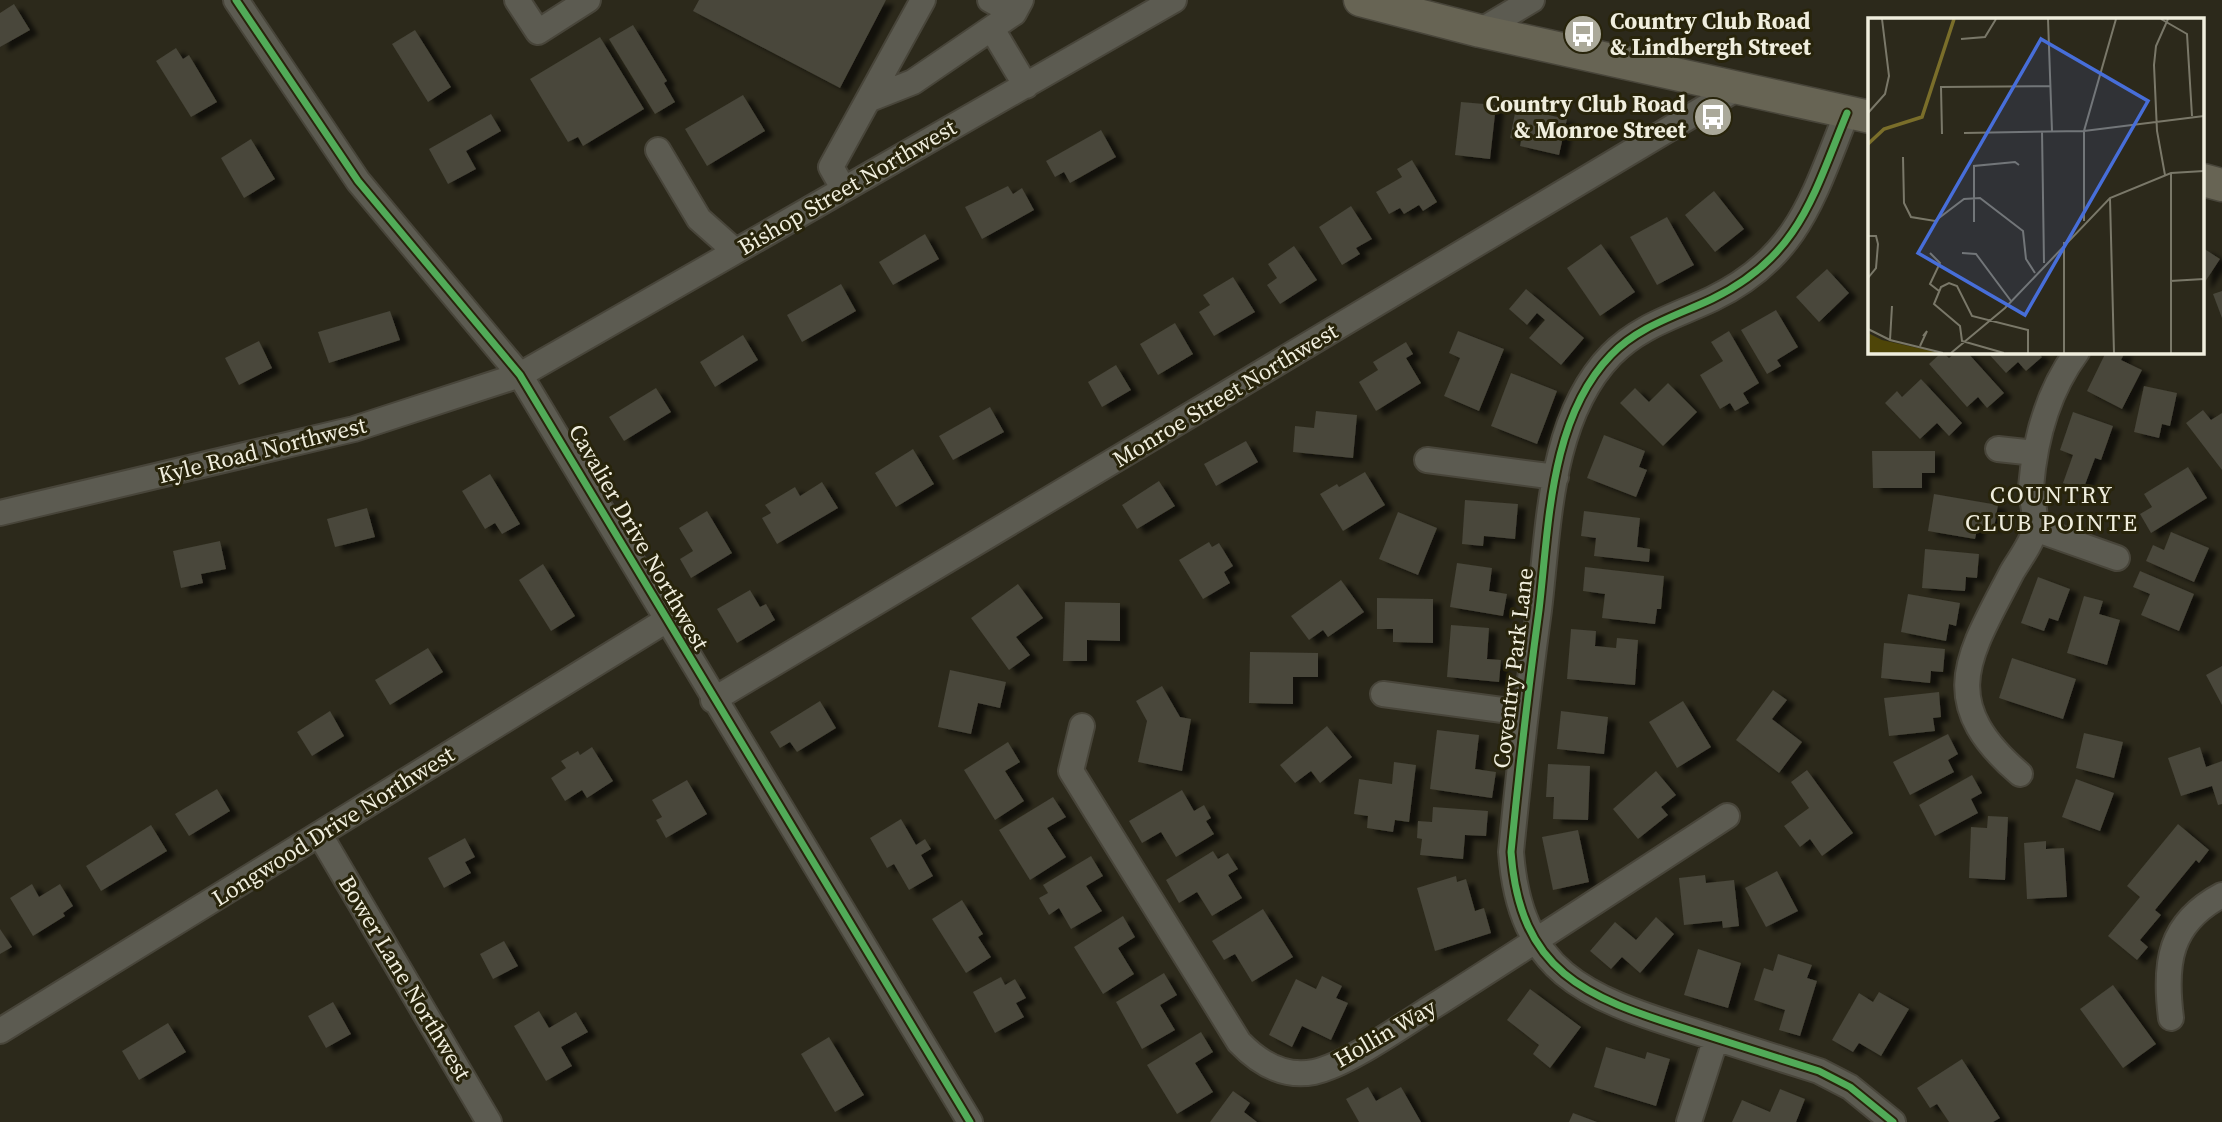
<svg xmlns="http://www.w3.org/2000/svg" width="2222" height="1122" viewBox="0 0 2222 1122" font-family="'Source Serif 4',serif">
<defs>
<filter id="shadow"><feDropShadow dx="8" dy="4.5" stdDeviation="2" flood-color="#0009"/></filter>
</defs>
<rect width="100%" height="100%" fill="#2c291b"/>
<!-- building -->
<path fill="#48463a" filter="url(#shadow)" d="M699,0H886L840,88L693,11Z
M14,4L30,30L0,47V13Z
M633,25L667,81L664,83L675,102L655,114L609,39Z
M415,30L451,87L428,102L392,44Z
M600,37L644,109L583,146L578,137L568,142L530,79Z
M176,48L183,59L189,55L217,102L191,117L156,61Z
M743,95L765,131L707,166L685,129Z
M1461,102L1496,105L1490,159L1455,155Z
M1516,108L1567,119L1559,155L1520,146L1521,141L1510,138Z
M491,114L501,131L466,151L476,169L448,184L429,149Z
M1101,130L1116,157L1070,183L1064,172L1055,177L1046,161Z
M251,139L275,179L244,198L221,158Z
M1412,160L1437,202L1423,211L1419,205L1404,214L1400,208L1389,214L1376,192L1402,177L1397,169Z
M1008,186L1013,194L1022,188L1034,210L982,239L965,207Z
M1714,191L1744,229L1715,252L1685,215Z
M1351,206L1372,239L1356,248L1360,254L1342,265L1319,227Z
M1667,217L1694,265L1657,285L1630,237Z
M925,234L939,259L893,285L879,262Z
M1601,244L1635,292L1600,316L1567,268Z
M1294,246L1317,280L1280,304L1267,285L1277,278L1268,264Z
M2203,248L2220,259L2203,285Z
M1827,269L1849,293L1819,322L1796,297Z
M1233,277L1255,312L1214,336L1199,312L1210,305L1203,295Z
M841,284L856,311L802,342L787,315Z
M1526,289L1584,338L1561,365L1529,338L1545,320L1537,313L1527,325L1509,309Z
M2222,291V318L2213,294Z
M1776,310L1798,347L1777,360L1781,366L1767,374L1741,330Z
M390,311L400,340L329,363L318,332Z
M1175,323L1193,354L1158,375L1140,344Z
M1458,331L1504,349L1479,411L1444,396L1460,358L1449,353Z
M1729,331L1759,383L1743,393L1749,403L1735,411L1730,403L1720,409L1700,375L1723,361L1711,342Z
M743,335L758,360L715,387L700,362Z
M259,341L272,368L239,385L225,358Z
M1406,342L1413,354L1406,358L1421,383L1376,411L1359,382L1378,370L1373,362Z
M1942,352L1949,358L1956,352H1967L2004,393L1987,408L1978,397L1967,407L1929,364Z
M1987,352H2037L2042,357L2026,371L2018,362L2006,373Z
M2106,352H2125L2121,360L2142,370L2122,409L2087,391Z
M1116,365L1131,390L1102,407L1088,382Z
M1511,373L1557,391L1537,444L1491,426Z
M1921,379L1962,423L1949,436L1937,423L1920,439L1885,403L1897,391L1902,397Z
M1668,383L1697,412L1663,446L1620,403L1635,388L1649,402Z
M2144,386L2177,393L2170,426L2162,424L2159,438L2134,432Z
M656,388L671,412L624,441L609,417Z
M990,407L1004,432L953,460L939,436Z
M2203,410L2211,420L2222,413V470L2186,423Z
M1316,411L1357,415L1353,458L1293,452L1295,426L1314,428Z
M2073,412L2113,426L2101,460L2095,458L2083,490L2063,483L2073,455L2060,450Z
M1604,435L1645,451L1639,467L1647,470L1636,497L1587,478Z
M1246,441L1258,462L1216,486L1204,464Z
M913,449L934,484L896,507L875,473Z
M1872,451H1935V473H1922V488H1873Z
M2188,467L2207,498L2151,533L2140,514L2152,507L2144,494Z
M1365,472L1385,505L1343,531L1320,494L1337,484L1339,487Z
M490,474L520,524L502,534L495,523L485,529L462,491Z
M1159,481L1175,506L1137,529L1122,505Z
M822,482L838,508L777,544L762,518L771,513L765,505L795,487L800,496Z
M1934,494L1998,505L1994,528L1978,525L1975,539L1928,531Z
M1465,500L1518,504L1515,539L1484,536L1483,546L1462,544Z
M367,508L375,537L335,547L327,519Z
M707,511L732,553L691,578L680,559L693,551L679,528Z
M1584,511L1640,518L1637,547L1650,549L1649,562L1594,556L1596,538L1581,536Z
M1398,512L1437,528L1418,575L1379,559Z
M2171,532L2209,548L2194,582L2146,561L2153,545L2164,550Z
M220,541L226,569L201,574L203,583L181,588L173,551Z
M1209,542L1212,547L1219,543L1233,566L1224,572L1230,583L1203,599L1179,560Z
M1925,549L1979,554L1977,578L1966,577L1965,591L1922,588Z
M1457,563L1492,568L1489,591L1507,594L1503,616L1450,607Z
M543,564L575,616L551,631L519,580Z
M1585,567L1664,576L1661,609H1657L1655,624L1602,618L1605,594L1583,591Z
M2140,571L2194,594L2179,631L2141,615L2150,594L2133,587Z
M2038,577L2070,589L2058,621L2049,618L2044,631L2021,623Z
M1341,580L1364,612L1328,637L1323,630L1309,640L1291,616Z
M1018,584L1043,618L1016,637L1030,655L1009,670L971,618Z
M750,590L760,607L766,604L775,620L737,643L717,609Z
M1908,594L1960,603L1956,626L1949,624L1946,641L1901,632Z
M2084,596L2103,601L2099,614L2120,620L2107,665L2067,653Z
M1377,598L1433,599V643L1393,642V629H1377Z
M1065,602L1120,603V641L1087,640V661H1063Z
M1451,625L1489,628L1487,659L1501,660L1499,682L1447,677Z
M1571,629L1596,631L1595,646L1616,648L1617,638L1638,640L1635,685L1567,679Z
M1884,643L1945,649L1943,672L1931,671L1930,683L1881,678Z
M428,648L443,672L390,705L375,680Z
M1250,652L1318,653V677H1293V704L1249,703Z
M2012,658L2076,679L2063,719L1999,698Z
M2222,666V705L2206,675Z
M950,670L1006,682L1000,708L978,703L971,734L938,727Z
M1162,686L1180,717L1191,719L1182,771L1138,762L1147,721L1136,701Z
M1773,690L1787,700L1772,719L1802,742L1779,773L1736,740Z
M1939,692L1941,717L1933,718L1935,731L1889,736L1884,698Z
M820,701L836,728L797,752L790,742L780,748L770,732Z
M1683,701L1711,747L1677,768L1649,722Z
M330,711L344,736L312,756L297,732Z
M1561,711L1608,717L1604,754L1557,749Z
M1327,726L1352,757L1320,783L1311,771L1295,783L1280,765Z
M1437,730L1479,735L1475,769L1496,772L1492,798L1430,789Z
M2084,733L2123,742L2114,778L2076,768Z
M1948,734L1958,754L1948,760L1954,772L1910,795L1893,762Z
M1008,742L1020,762L1005,771L1024,801L995,820L964,770Z
M592,747L613,781L587,798L582,790L565,801L551,778L566,768L561,761L578,751L580,755Z
M2200,747L2206,767L2222,761V804L2218,805L2212,786L2181,796L2168,758Z
M1394,762L1416,765L1409,822L1395,820L1393,832L1367,828L1368,816L1354,814L1359,779L1392,784Z
M1548,764L1590,766L1588,820L1553,819L1554,797H1546Z
M1807,770L1853,833L1822,856L1810,839L1800,847L1784,826L1809,808L1791,782Z
M1656,771L1676,795L1661,807L1668,815L1638,839L1613,809Z
M1972,775L1982,793L1971,799L1978,813L1935,836L1919,805Z
M2076,779L2114,793L2100,831L2062,817Z
M687,780L707,814L666,838L656,820L662,817L652,800Z
M217,789L230,811L189,836L175,814Z
M1182,790L1194,811L1204,805L1211,818L1206,821L1214,834L1176,857L1161,832L1142,843L1129,821Z
M1053,797L1066,817L1047,828L1066,857L1030,880L999,830Z
M1433,807L1488,811L1486,836L1465,835L1463,859L1420,855L1422,839L1417,838L1418,821L1432,822Z
M1988,816L2008,817L2005,880L1969,878L1971,827L1987,828Z
M901,819L916,845L925,839L931,849L921,855L933,876L909,890L894,864L887,868L870,838Z
M2178,824L2209,850L2199,863L2196,860L2155,910L2161,915L2140,940L2148,947L2137,960L2108,936L2140,897L2127,886Z
M151,825L167,851L101,891L86,866Z
M1578,830L1589,882L1553,890L1542,837Z
M465,838L475,857L465,862L471,873L444,888L428,858Z
M2046,841V849L2064,848L2067,897L2027,899L2024,843Z
M1213,851L1218,859L1228,853L1238,869L1228,875L1242,898L1212,916L1197,892L1179,903L1166,880Z
M1091,856L1103,876L1086,886L1102,911L1071,929L1059,908L1049,915L1039,898L1048,893L1043,885Z
M1777,871L1798,911L1766,927L1745,888Z
M1705,875L1706,883L1734,880L1739,926L1723,928L1722,921L1684,925L1679,878Z
M1456,876L1457,882L1466,879L1475,911L1484,908L1491,933L1435,951L1417,888Z
M32,884L39,897L60,884L73,906L63,913L65,916L33,936L10,898Z
M962,900L983,934L978,937L991,957L966,973L932,919Z
M1263,909L1293,957L1252,982L1235,954L1224,960L1212,941Z
M1123,916L1135,937L1118,948L1134,974L1103,994L1074,947Z
M1656,917L1674,934L1640,973L1622,957L1611,969L1590,951L1615,922L1636,940Z
M0,929L12,947L0,954Z
M504,941L518,966L493,979L480,954Z
M1698,949L1741,963L1728,1008L1684,995Z
M1778,954L1812,965L1807,978L1817,981L1800,1036L1779,1030L1785,1010L1754,1000L1764,968L1773,971Z
M1164,973L1177,995L1160,1005L1175,1030L1142,1049L1116,1002Z
M1322,976L1342,986L1336,998L1348,1003L1331,1040L1302,1026L1292,1047L1269,1035L1296,979L1316,989Z
M1001,977L1005,985L1015,979L1026,998L1016,1003L1024,1017L995,1033L973,992Z
M2113,985L2156,1044L2123,1068L2080,1009Z
M1530,989L1581,1027L1550,1068L1533,1054L1539,1045L1507,1020Z
M1879,992L1909,1009L1881,1056L1859,1043L1853,1052L1832,1040L1859,993L1873,1002Z
M333,1002L351,1034L326,1048L308,1016Z
M539,1011L549,1028L576,1012L588,1032L561,1047L572,1066L546,1081L514,1026Z
M168,1023L186,1052L139,1080L122,1051Z
M1201,1032L1213,1052L1195,1063L1213,1092L1177,1114L1147,1065Z
M829,1037L864,1095L835,1112L801,1054Z
M1606,1047L1645,1059L1647,1052L1670,1059L1656,1106L1594,1087Z
M1962,1059L2000,1118L1993,1122H1949L1937,1104L1930,1108L1917,1088Z
M1368,1087L1376,1101L1401,1087L1421,1122H1359L1346,1099Z
M1780,1089L1805,1099L1796,1122H1732L1742,1100L1770,1112Z
M1233,1091L1250,1103L1244,1112L1257,1122H1210Z
M1573,1113L1597,1122H1569Z"/>
<g fill="none" stroke-linecap="round" stroke-linejoin="round">
<defs>
<path id="minor" d="M236,0L358,181L520,375L970,1122
M517,0L538,32L588,0
M990,0L1014,13
M992,29L1026,86
M1480,31L1532,0
M870,99L913,82L1014,13L1021,0
M1847,113C1813,196 1799,257 1712,299C1676,316 1639,326 1611,355C1549,419 1549,527 1539,610C1528,690 1519,771 1511,852C1520,972 1585,997 1687,1029C1731,1043 1775,1057 1819,1071L1850,1087L1893,1122
M658,150L699,219L735,251
M843,188L831,167L923,0
M1998,449L2035,453
M1427,460L1556,477
M0,513L354,429L520,375L1174,0
M2035,529L2117,558
M1383,694L1525,713
M713,700L1736,89
M1082,726L1071,771L1239,1042C1259,1063 1284,1078 1314,1072C1350,1064 1407,1022 1440,1002C1536,941 1632,878 1727,816
M2020,774C1935,701 1968,657 2012,572C2019,560 2032,543 2035,529C2037,516 2031,500 2031,487C2035,438 2048,391 2077,352
M320,835L489,1122
M2171,1018C2164,963 2169,923 2222,895
M0,1031L665,621
M1689,1122L1716,1038"/>
<path id="major" d="M1360,0L1480,31L1870,117
M2203,180L2222,185"/>
</defs>
<!-- minor casing -->
<use href="#minor" stroke="#48453a" stroke-width="28"/>
<!-- major casing -->
<use href="#major" stroke="#48453a" stroke-width="35"/>
<!-- minor -->
<use href="#minor" stroke="#5c5b51" stroke-width="24"/>
<!-- major -->
<use href="#major" stroke="#676454" stroke-width="32"/>
<defs>
<path id="cycleway" d="M236,0L358,181L520,375L970,1122
M1847,113C1813,196 1799,257 1712,299C1676,316 1639,326 1611,355C1549,419 1549,527 1539,610C1528,690 1519,771 1511,852C1520,972 1585,997 1687,1029C1731,1043 1775,1057 1819,1071L1850,1087L1893,1122"/>
</defs>
<!-- cycleway casing -->
<use href="#cycleway" stroke="#28240b" stroke-width="11"/>
<!-- cycleway -->
<use href="#cycleway" stroke="#51ab58" stroke-width="7"/>
</g>
<!-- icons -->
<defs>
<symbol id="bus-disc" viewBox="-11 -11 22 22"><circle r="9.5" fill="#aba99a" stroke="#28240b"/><path d="M-5-6H5V4H4V6H2V4H-2V6H-4V4H-5ZM-3.5-4V0h7V-4ZM-3.5 1.2v1.5H-2V1.2ZM2 1.2v1.5H3.5V1.2Z" fill="#fff"/></symbol>
</defs>
<g fill-rule="evenodd">
<use href="#bus-disc" x="1561" y="12" width="44" height="44"/>
<use href="#bus-disc" x="1691" y="95" width="44" height="44"/>
</g>
<g text-anchor="middle" dominant-baseline="central" stroke-width="6" stroke-linejoin="round" paint-order="stroke">
<!-- poi labels -->
<g font-size="23" font-weight="bold" fill="#f0eede" stroke="#28240b" text-anchor="start">
<text x="1610" y="21">Country Club Road<tspan x="1610" dy="26">&amp; Lindbergh Street</tspan></text>
<text x="1686" y="104" text-anchor="end">Country Club Road<tspan x="1686" dy="26">&amp; Monroe Street</tspan></text>
</g>
<!-- street labels -->
<g font-size="23" fill="#f0eede" stroke="#28240b">
<text transform="translate(847 187) rotate(-30)">Bishop Street Northwest</text>
<text transform="translate(1225 395) rotate(-31)">Monroe Street Northwest</text>
<text transform="translate(262 450) rotate(-14)">Kyle Road Northwest</text>
<text transform="translate(639 537) rotate(60)">Cavalier Drive Northwest</text>
<text transform="translate(1513 668) rotate(-83)">Coventry Park Lane</text>
<text transform="translate(333 826) rotate(-32)">Longwood Drive Northwest</text>
<text transform="translate(405 978) rotate(59)">Bower Lane Northwest</text>
<text transform="translate(1385 1033) rotate(-30)">Hollin Way</text>
</g>
<!-- neighbourhood labels -->
<g font-size="24" letter-spacing="2" fill="#f0eede" stroke="#28240b">
<text x="2052" y="494">COUNTRY<tspan x="2052" dy="28">CLUB POINTE</tspan></text>
</g>
</g>
<!-- overview -->
<g transform="translate(1868 18)">
<rect width="336" height="336" fill="#2c291b"/>
<path d="M0,315L14,322L72,335H0Z" fill="#4e4508"/>
<path fill="none" stroke="#7a6e2a" stroke-width="3.5" d="M0,126L16,111L54,99L86,1"/>
<path fill="none" stroke="#7a7869" stroke-width="2" d="M180,1L184,113M293,1L319,16L324,98M93,21L117,19L128,1M0,95L17,76L21,58L14,1M174,113L176,245M96,115L216,113L336,98M74,116L73,69L183,68M35,139L36,185L43,199L67,203L96,181L112,180L155,213L158,241L167,255M303,155V335M297,157L289,113L286,47L288,28L300,1M242,181L246,335M216,203V113L248,1M106,204V148L147,144L151,147M0,218H8L10,226L8,250L0,260M196,224V335M62,235L72,245L62,266L71,273M94,235L108,236L143,283M302,263L336,261M0,311L22,322L75,335M22,322L24,288M52,328L59,313L55,318M83,335L137,290L242,180L303,155L336,153M136,335L94,323L92,308L66,286L73,269L81,265L89,268L104,298L160,312V335"/>
<path fill="#476ed9" fill-opacity="0.15" stroke="#476ed9" stroke-width="3.5" d="M173,21L280,83L157,297L50,235Z"/>
<rect width="336" height="336" fill="none" stroke="#f0eede" stroke-width="3.5"/>
</g>
</svg>
